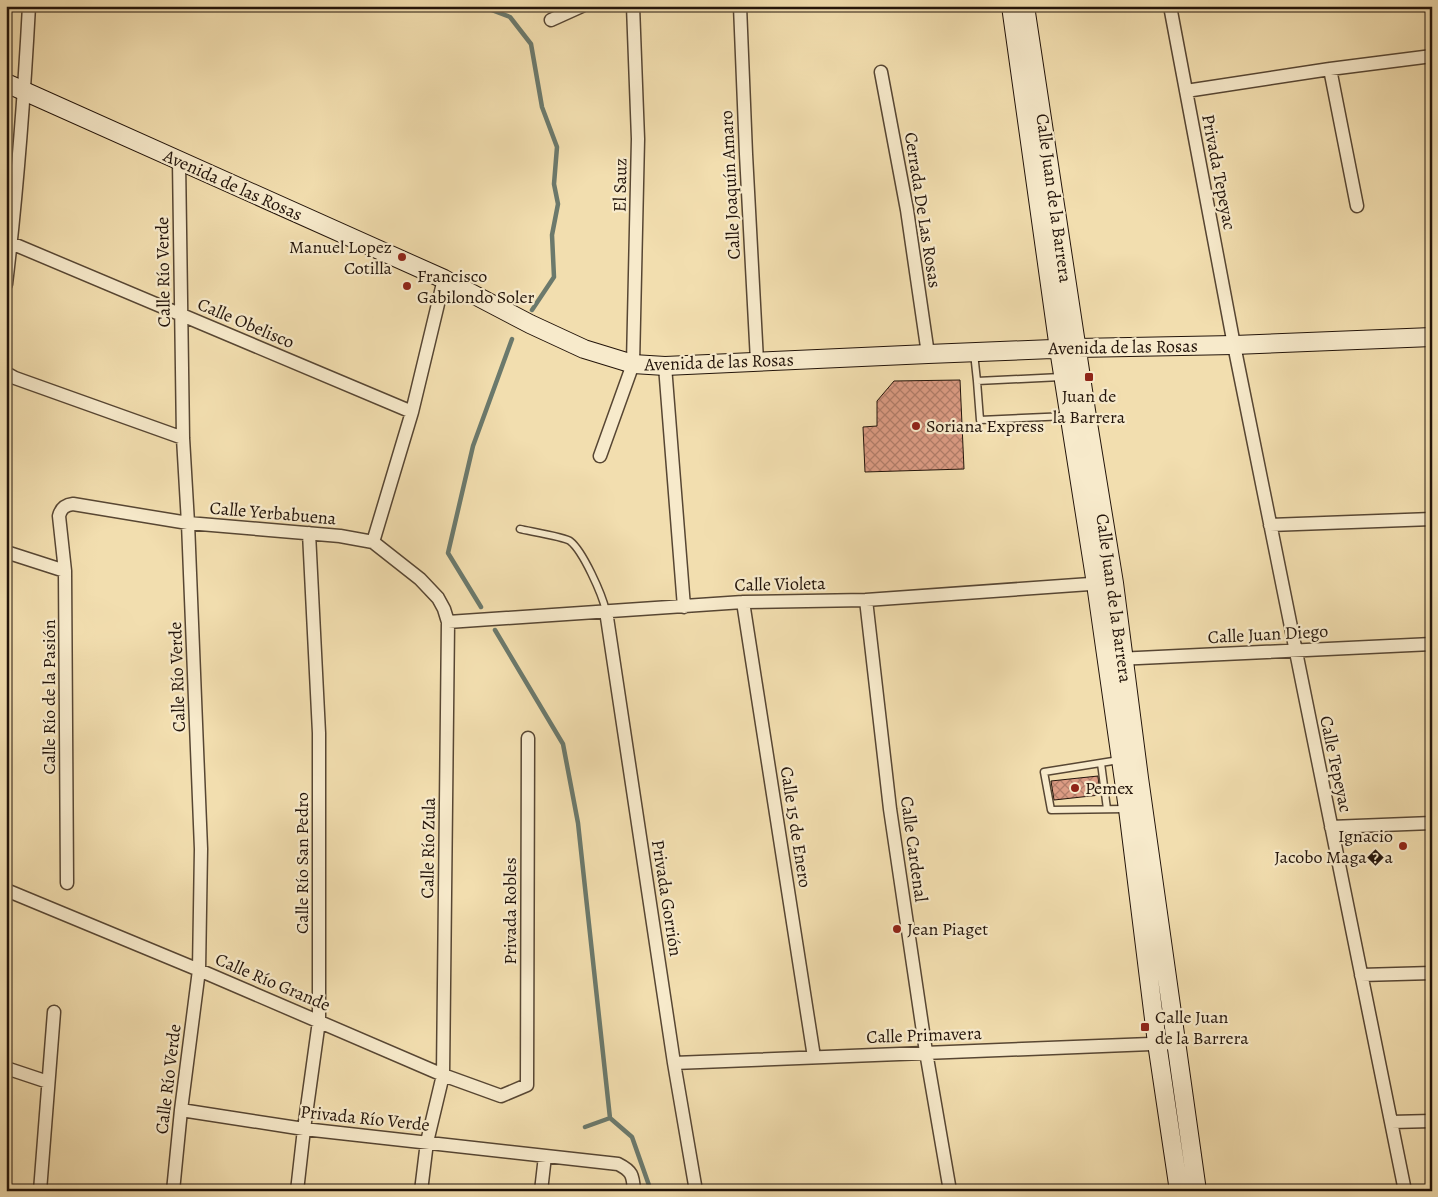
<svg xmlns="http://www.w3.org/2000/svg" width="1438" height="1197" viewBox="0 0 1438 1197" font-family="Alegreya,serif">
<defs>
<pattern id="building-cross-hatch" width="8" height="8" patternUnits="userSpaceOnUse" patternTransform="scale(1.25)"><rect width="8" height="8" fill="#db9b83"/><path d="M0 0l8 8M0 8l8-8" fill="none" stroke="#b17d69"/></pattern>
</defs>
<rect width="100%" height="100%" fill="#f2deaf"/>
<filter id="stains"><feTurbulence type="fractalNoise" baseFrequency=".004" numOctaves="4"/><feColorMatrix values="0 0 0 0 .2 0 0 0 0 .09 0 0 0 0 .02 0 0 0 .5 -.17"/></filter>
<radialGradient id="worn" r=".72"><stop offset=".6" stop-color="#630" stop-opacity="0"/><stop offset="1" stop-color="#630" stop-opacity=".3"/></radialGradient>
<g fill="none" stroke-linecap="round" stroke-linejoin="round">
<!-- stream -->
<path stroke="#6b796c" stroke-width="4.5" d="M481,6L510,17L531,44L542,107L557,147L554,184L558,204L552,235L554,277L532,310
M481,607L448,553L473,446L512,339
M495,630L563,744L578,823L610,1118L632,1137L651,1191
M585,1127L610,1118"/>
</g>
<!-- building -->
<path fill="url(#building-cross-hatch)" stroke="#23140a" d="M960,380L964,469L865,472L863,427L877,426V401L894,381Z
M1098,776L1100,795L1054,800L1051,781Z"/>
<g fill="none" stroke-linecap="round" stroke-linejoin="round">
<defs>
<path id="lane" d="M974,353L977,381L1061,377
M977,381L980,420L1068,416
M520,529C528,531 565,537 570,541C583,551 602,594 606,611
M1119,760L1044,772L1051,810L1126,809
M1101,763L1107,809"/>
<path id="street" d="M740,6L746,154L757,361
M1170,6L1234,345L1405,1191
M551,20L582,6
M1330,69L1357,206
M881,72L907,210L928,354
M1186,91L1330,69L1432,56
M11,243L412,412
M6,284C17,192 24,99 29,6
M665,366L684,607
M6,373L15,378L183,438
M600,456L633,364L638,139L633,6
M1270,525L1432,519
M373,542L412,412L444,279
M6,552L65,571
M866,600L890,809L926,1052L950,1191
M743,602L814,1057
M606,611L674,1063L696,1191
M448,622L743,602L866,600L1104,583
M1117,659L1432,644
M1331,827L1432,823
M67,883L65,571L59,516C61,508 65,505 73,504L188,523L340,536L373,542L420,579L438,598L444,609L448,622L443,1075L427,1142L421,1191
M6,890L199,970L443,1075L501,1096L527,1085L528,738
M1361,975L1432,973
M674,1063L1176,1043
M6,1068L48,1082
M181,1110L304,1129L618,1164C632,1171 633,1175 634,1191
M1391,1122L1432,1121
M40,1191L54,1012
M173,1191L181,1110L199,970L201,849L188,523L183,438L179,161
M297,1191L304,1129L319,1021V733L309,533
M541,1191L545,1156"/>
<path id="secondary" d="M1011,6L1059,349L1096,584L1128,809L1157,1043L1179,1191
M1025,6L1087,417L1114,583L1139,778L1197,1191
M6,83L444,279L530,324L584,349L633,364L665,366L928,354L1077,348L1234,345L1432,337"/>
</defs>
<!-- lane casing -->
<use href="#lane" stroke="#574633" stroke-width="9"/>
<!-- street casing -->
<use href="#street" stroke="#574633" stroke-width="15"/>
<!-- secondary casing -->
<use href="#secondary" stroke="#23140a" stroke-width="20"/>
<!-- lane -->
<use href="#lane" stroke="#f7eacb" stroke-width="6"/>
<!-- street -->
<use href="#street" stroke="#f7eacb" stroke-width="12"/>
<!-- secondary -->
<use href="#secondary" stroke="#f7eacb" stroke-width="18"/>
</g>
<!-- markers -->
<g fill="#8f2418" stroke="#f7eacb" stroke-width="2">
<circle cx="402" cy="257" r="5"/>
<circle cx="407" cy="286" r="5"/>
<rect x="1084" y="372" width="10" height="10" rx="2.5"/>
<circle cx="916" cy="426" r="5"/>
<circle cx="1075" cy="788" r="5"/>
<circle cx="1403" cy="846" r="5"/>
<circle cx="897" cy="929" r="5"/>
<rect x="1140" y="1022" width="10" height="10" rx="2.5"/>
</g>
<g text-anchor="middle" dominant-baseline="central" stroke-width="4.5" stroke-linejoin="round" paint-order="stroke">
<!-- street labels -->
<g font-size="18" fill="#23140a" stroke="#f7eacb">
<text transform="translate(1219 172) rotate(79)">Privada Tepeyac</text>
<text transform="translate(233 185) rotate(24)">Avenida de las Rosas</text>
<text transform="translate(620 185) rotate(-89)">El Sauz</text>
<text transform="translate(730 185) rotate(-93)">Calle Joaquín Amaro</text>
<text transform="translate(1054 198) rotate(82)">Calle Juan de la Barrera</text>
<text transform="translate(923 210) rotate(81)">Cerrada De Las Rosas</text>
<text transform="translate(163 272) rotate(-91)">Calle Río Verde</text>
<text transform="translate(246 323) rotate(23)">Calle Obelisco</text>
<text transform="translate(1123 347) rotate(-1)">Avenida de las Rosas</text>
<text transform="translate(719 362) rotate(-2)">Avenida de las Rosas</text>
<text transform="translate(273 513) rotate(5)">Calle Yerbabuena</text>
<text transform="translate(780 584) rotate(-1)">Calle Violeta</text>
<text transform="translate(1114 598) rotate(82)">Calle Juan de la Barrera</text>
<text transform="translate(1268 634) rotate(-3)">Calle Juan Diego</text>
<text transform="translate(177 677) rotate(-92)">Calle Río Verde</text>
<text transform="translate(49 697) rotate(-90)">Calle Río de la Pasión</text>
<text transform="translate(1336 764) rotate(78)">Calle Tepeyac</text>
<text transform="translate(796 827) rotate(81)">Calle 15 de Enero</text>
<text transform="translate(428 848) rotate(-89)">Calle Río Zula</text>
<text transform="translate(914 849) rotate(82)">Calle Cardenal</text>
<text transform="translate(302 863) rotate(-90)">Calle Río San Pedro</text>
<text transform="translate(667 898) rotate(81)">Privada Gorrión</text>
<text transform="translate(510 911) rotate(-90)">Privada Robles</text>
<text transform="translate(273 982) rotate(23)">Calle Río Grande</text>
<text transform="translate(924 1035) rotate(-2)">Calle Primavera</text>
<text transform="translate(168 1079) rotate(-83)">Calle Río Verde</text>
<text transform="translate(365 1118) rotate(6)">Privada Río Verde</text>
</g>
<!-- poi labels -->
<g font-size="18" fill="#23140a" stroke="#f7eacb" text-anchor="start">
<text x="392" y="247" text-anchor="end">Manuel Lopez<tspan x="392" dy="21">Cotilla</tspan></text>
<text x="417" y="276">Francisco<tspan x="417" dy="21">Gabilondo Soler</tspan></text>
<text x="1089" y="396" text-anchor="middle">Juan de<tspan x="1089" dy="21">la Barrera</tspan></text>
<text x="926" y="426">Soriana Express</text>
<text x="1085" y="788">Pemex</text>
<text x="1393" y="836" text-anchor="end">Ignacio<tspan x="1393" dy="21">Jacobo Maga�a</tspan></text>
<text x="907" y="929">Jean Piaget</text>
<text x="1155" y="1017">Calle Juan<tspan x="1155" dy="21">de la Barrera</tspan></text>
</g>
</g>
<!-- margin -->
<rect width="1438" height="1197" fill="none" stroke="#f2deaf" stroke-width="25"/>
<rect x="8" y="8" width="1423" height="1182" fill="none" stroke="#23140a" stroke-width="2.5"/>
<rect x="12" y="12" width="1413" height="1172" fill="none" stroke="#23140a"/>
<rect width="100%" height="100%" filter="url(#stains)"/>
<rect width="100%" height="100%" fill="url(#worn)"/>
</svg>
